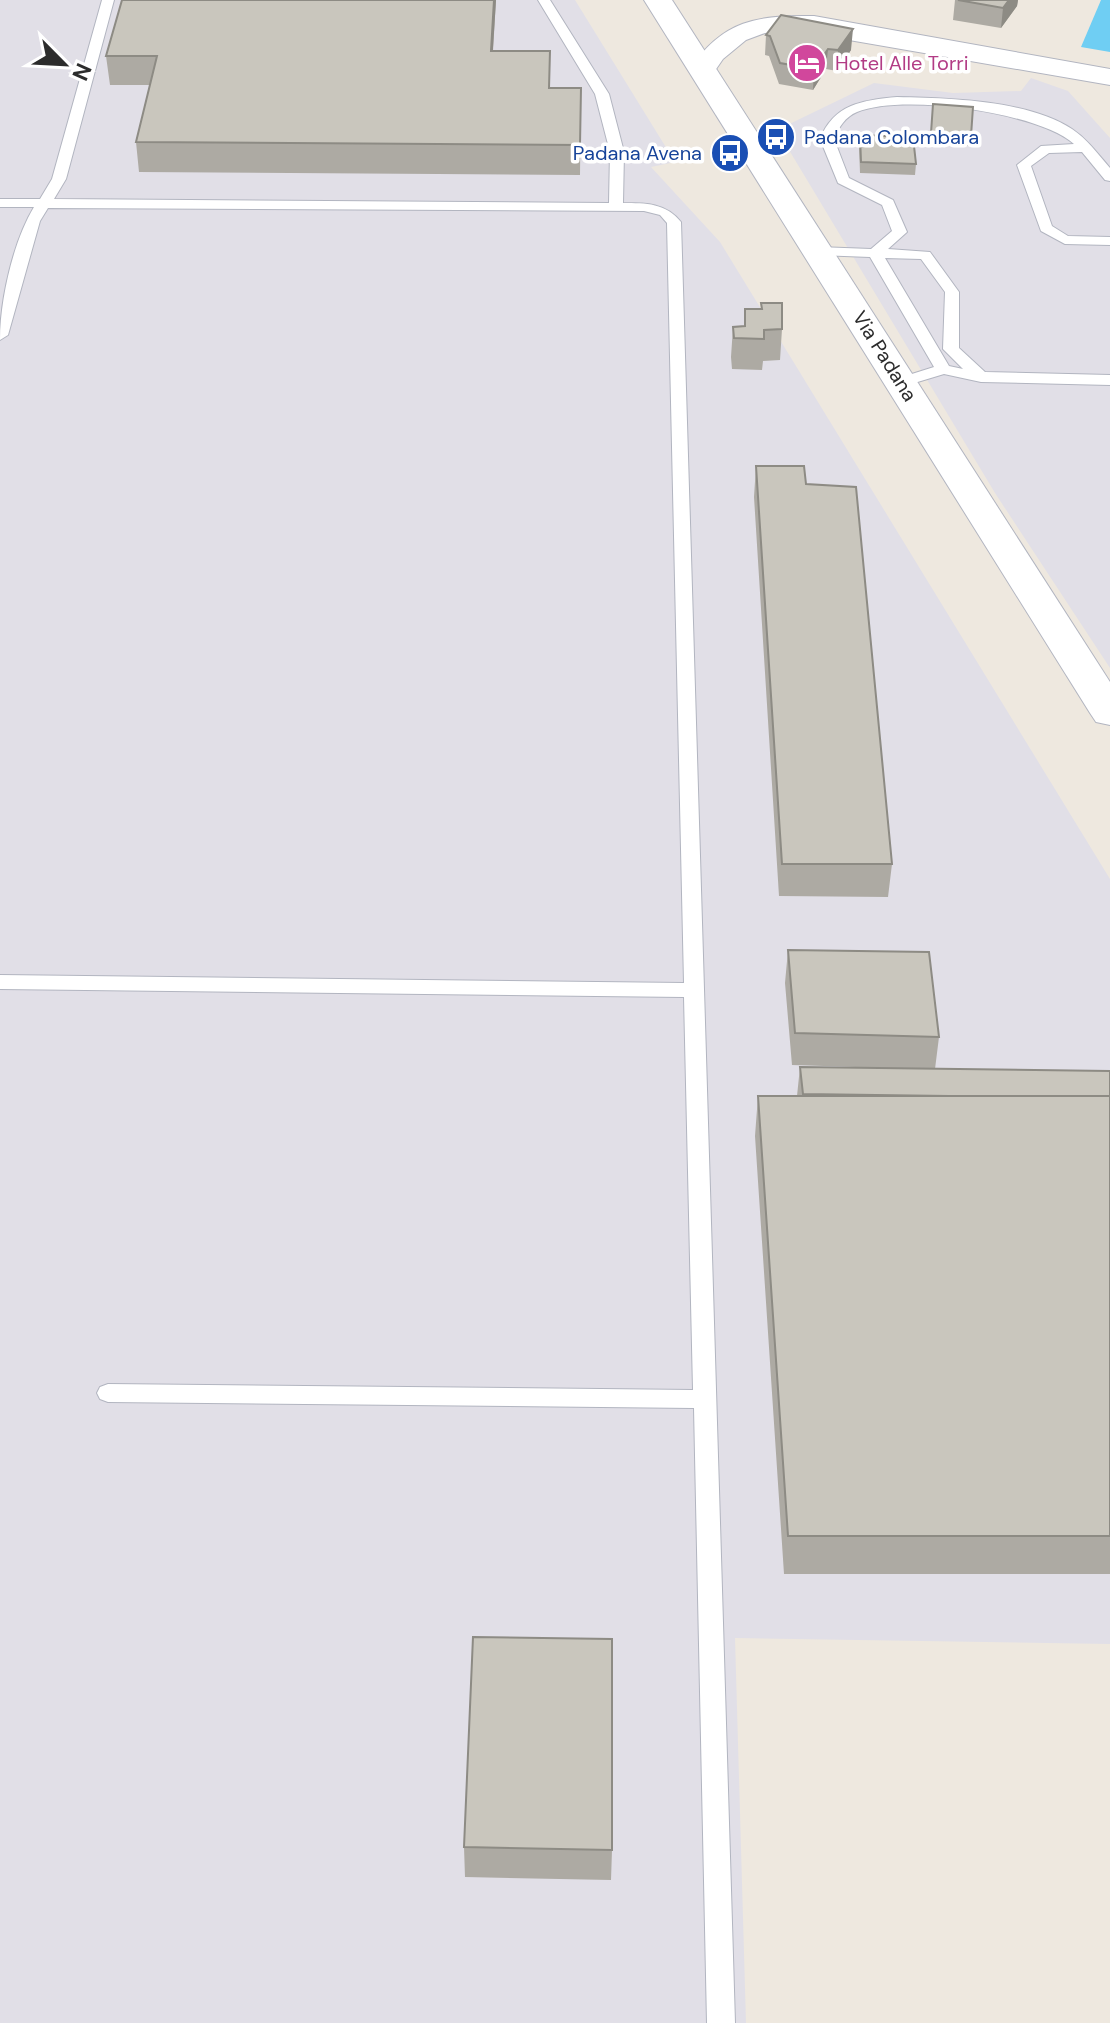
<svg xmlns="http://www.w3.org/2000/svg" width="1110" height="2023" viewBox="0 0 1110 2023" font-family="'DM Sans',sans-serif">
<rect width="100%" height="100%" fill="#eee8df"/>
<!-- industrial -->
<path fill="#e1dfe7" d="M0,0H575L675,162L651,167L720,242L1110,879V1644L735,1638L746,2023H0Z
M1031,78L1068,91L1110,138V668L995,493L777,130L874,83L953,93L1021,91Z"/>
<!-- water -->
<path fill="#6fcef3" d="M1101,0H1110V52L1081,47Z"/>
<g fill="none" stroke-linecap="round" stroke-linejoin="round">
<defs>
<path id="lane" d="M102,0H114L66,179L54,199L609,203L610,152L595,94L538,0H550L609,94L624,152L623,203C646,203 666,203 681,222L735,2023H707L694,1408L108,1402L100,1399L97,1393L100,1387L108,1384L693,1390L684,997L0,989V975L684,983L667,223L660,215L644,211L48,208L40,221L8,335L0,340C0,300 13,242 34,207H0V199H40L52,179Z
M897,97C948,98 1028,100 1072,129C1087,139 1098,154 1110,168V181L1105,180L1082,152L1049,153L1031,166L1052,226L1068,236L1110,237V245L1065,244L1041,231L1017,165L1041,146L1074,144C1038,112 902,93 857,112C845,117 839,127 834,139L849,178L893,200L907,232L888,249L930,252L959,292V348L985,372L1110,375V385L981,382L944,374L901,387L896,385V379L934,367L870,257L818,255L811,251L818,247L871,249L892,231L882,205L838,183L820,139C834,104 863,100 897,97ZM885,258L921,259L945,292L943,349L963,369L949,366Z"/>
<path id="street" d="M814,16L1110,69V85L797,31L765,33L746,40L723,59L712,75H694L690,69C723,20 757,15 814,16Z"/>
<path id="secondary" d="M644,0H672L1110,682V725L1096,722L1090,713Z"/>
</defs>
<!-- lane casing -->
<use href="#lane" stroke="#b2b5c0" stroke-width="2"/>
<!-- street casing -->
<use href="#street" stroke="#b2b5c0" stroke-width="2"/>
<!-- secondary casing -->
<use href="#secondary" stroke="#b2b5c0" stroke-width="2"/>
<!-- lane -->
<use href="#lane" fill="#fff" fill-rule="evenodd"/>
<!-- street -->
<use href="#street" fill="#fff" fill-rule="evenodd"/>
<!-- secondary -->
<use href="#secondary" fill="#fff" fill-rule="evenodd"/>
</g>
<!-- wall -->
<path fill="#adaaa3" d="M122,0H496L493,51L550,88H581L580,175L139,172L136,142L150,85H110L106,56Z
M955,0H1018L1017,6L1001,28L953,20Z
M766,35L851,50L837,71L826,69L813,90L779,84L769,56L765,55Z
M933,104L971,136L970,146L930,144Z
M860,135L916,164L915,175L860,173L859,146Z
M761,303L782,329L780,360L763,361L762,370L732,369L731,357L733,327L744,326L745,309H761Z
M756,466L806,484L892,864L888,897L779,896L754,497Z
M788,950L939,1037L935,1069L1110,1071V1574H784L755,1136L758,1096H797L800,1067L887,1068L792,1065L785,983Z
M464,1847L612,1850L611,1880L465,1877Z"/>
<!-- shaded-wall -->
<path fill="#8d8b84" d="M494,0H496L491,79V51Z
M1009,0H1018L1017,6L1001,28L1003,8Z
M853,29L851,50L837,71L838,50Z
M828,49L826,69L813,90L814,69Z"/>
<!-- building -->
<path fill="#c9c6bd" stroke="#8d8b84" stroke-width="2" d="M122,0H494L491,51H550L549,88H581L580,145L136,142L157,56H106Z
M958,0H1009L1003,8Z
M781,15L853,29L838,50L828,49L814,69L780,63L770,36L766,35Z
M933,104L973,107L971,136L931,133Z
M860,135L913,137L916,164L861,162Z
M761,303H782V329L764,330V339L734,338L733,327L745,326V309H762Z
M756,466H804L806,484L856,487L892,864H782Z
M788,950L929,952L939,1037L795,1033Z
M800,1067L1110,1071V1096H949L803,1094Z
M758,1096H1110V1536H788Z
M473,1637L612,1639V1850L464,1847Z"/>
<!-- icons -->
<defs>
<symbol id="hotel-disc" viewBox="-11 -11 22 22"><circle r="9.5" fill="#d1479c" stroke="#fff"/><path d="M-6-4.5h1.5V1H6V5H4.5V3h-9V5H-6ZM-4 0a1.8 1.8 0 1 1 3.6 0ZM.5 0V-2.5h3Q6-2.5 6 0Z" fill="#fff"/></symbol>
<symbol id="bus-disc" viewBox="-11 -11 22 22"><circle r="9.5" fill="#1a4fb4" stroke="#fff"/><path d="M-5-6H5V4H4V6H2V4H-2V6H-4V4H-5ZM-3.5-4V0h7V-4ZM-3.5 1.2v1.5H-2V1.2ZM2 1.2v1.5H3.5V1.2Z" fill="#fff"/></symbol>
</defs>
<g fill-rule="evenodd">
<use href="#hotel-disc" x="785" y="41" width="44" height="44"/>
<use href="#bus-disc" x="754" y="115" width="44" height="44"/>
<use href="#bus-disc" x="708" y="131" width="44" height="44"/>
</g>
<g text-anchor="middle" dominant-baseline="central" stroke-width="7" stroke-linejoin="round" paint-order="stroke">
<!-- far-hotel labels -->
<g font-size="20" fill="#b23c85" stroke="#fff" text-anchor="start">
<text x="835" y="63">Hotel Alle Torri</text>
</g>
<!-- far-transit labels -->
<g font-size="20" fill="#164399" stroke="#fff" text-anchor="start">
<text x="804" y="137">Padana Colombara</text>
<text x="702" y="153" text-anchor="end">Padana Avena</text>
</g>
<!-- far-street labels -->
<g font-size="20" fill="#2c2c2c" stroke="#fff">
<text transform="translate(885 356) rotate(58)">Via Padana</text>
</g>
</g>
<!-- north arrow -->
<g transform="translate(64 64) rotate(114)" stroke="#ffffff" stroke-width="6" paint-order="stroke">
<path d="M0-6L14 30L0 20L-14 30Z" fill="#2c2c2c"/>
<text y="-12" font-size="22" font-weight="bold" text-anchor="middle" fill="#2c2c2c">N</text>
</g>
</svg>
